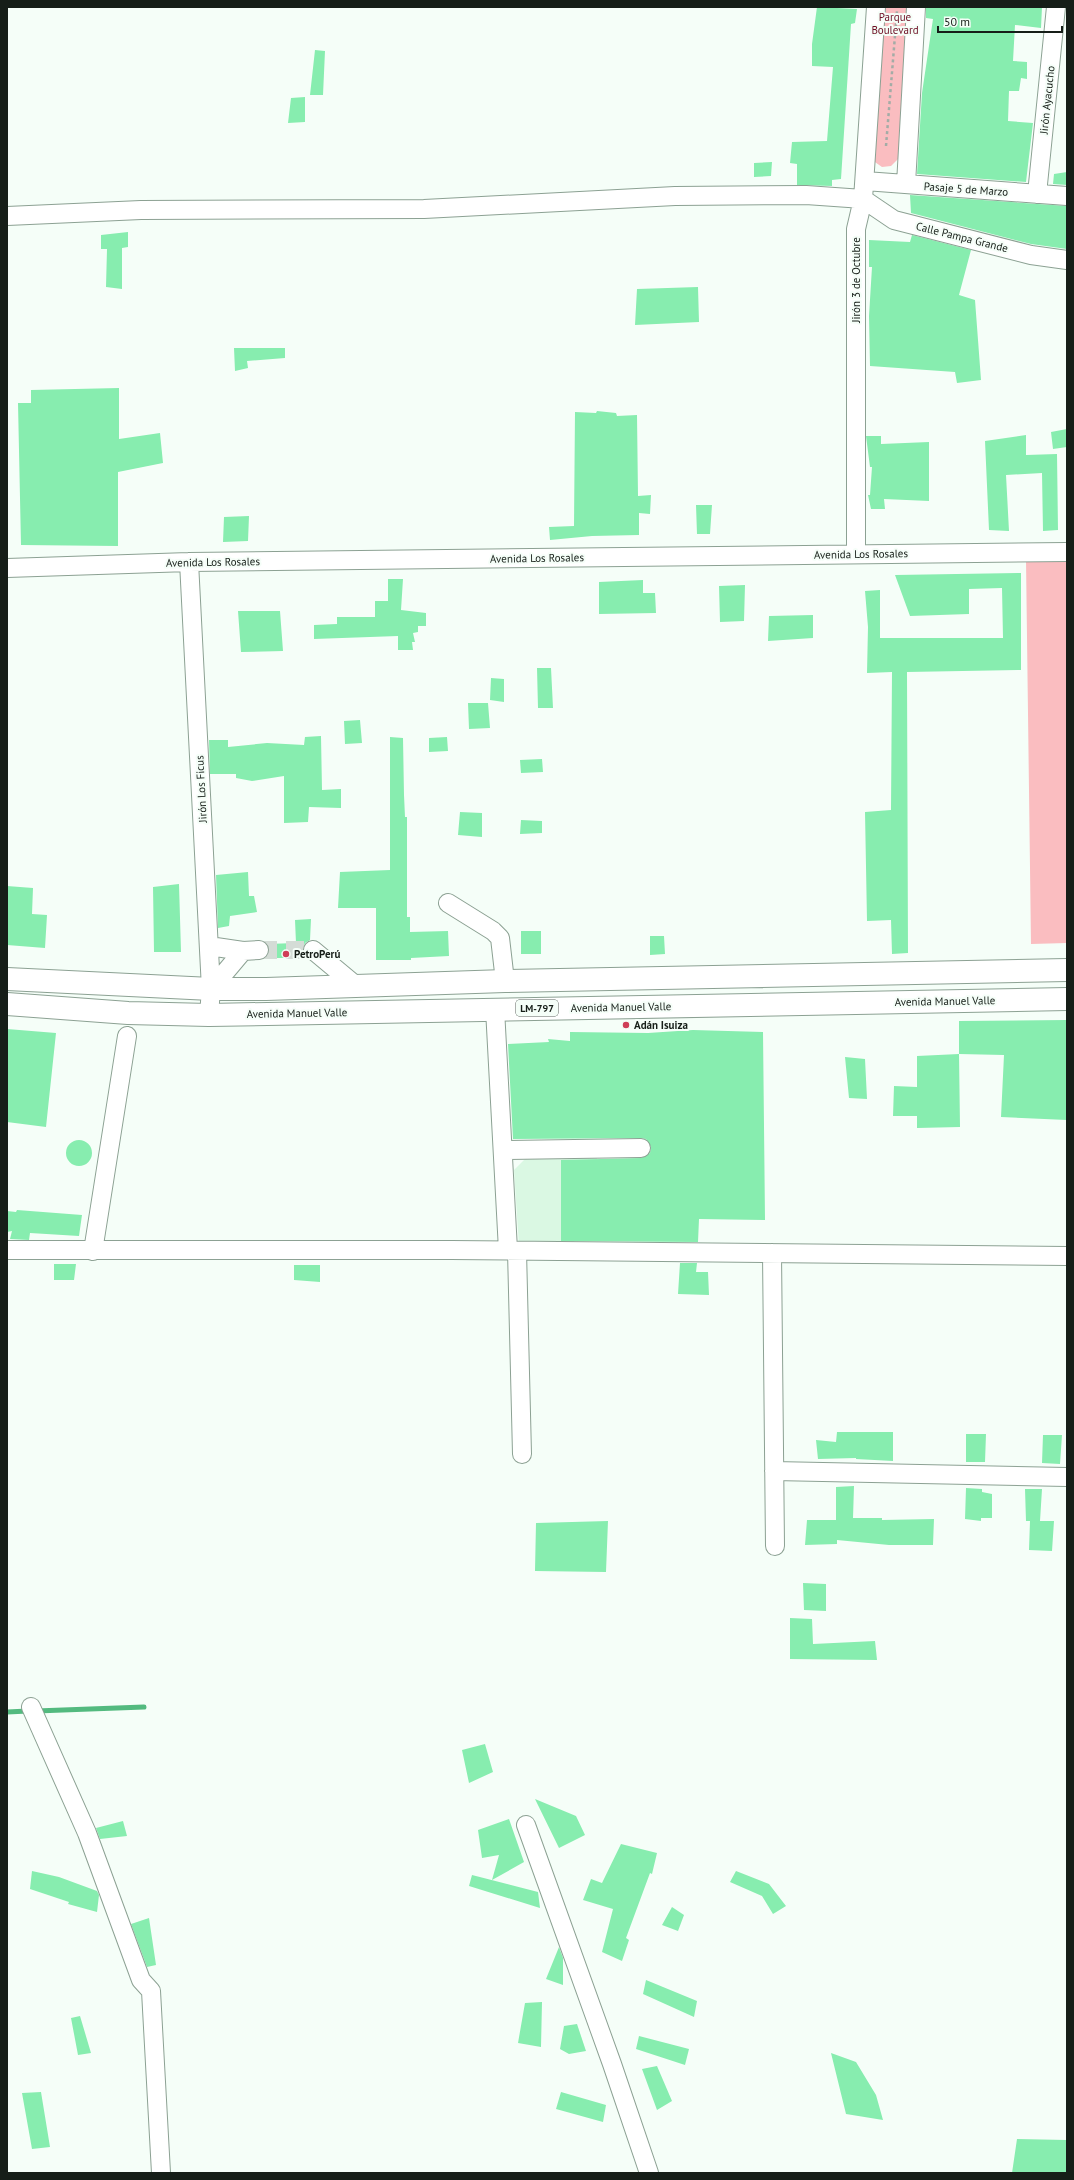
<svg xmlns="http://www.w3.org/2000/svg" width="1074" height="2180" viewBox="0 0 1074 2180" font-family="'PT Sans',sans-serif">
<rect width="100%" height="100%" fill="#f5fef8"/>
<!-- built -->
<path fill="#daf8e3" d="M526,1158H597V1206H575L574,1247L519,1246L514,1170Z"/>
<!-- green -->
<path fill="#fabdc0" d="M884,7H910L898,159L891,166L882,167L872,160Z
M1026,560H1067V943L1031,944Z"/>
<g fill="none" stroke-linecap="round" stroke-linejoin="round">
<!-- stream -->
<path stroke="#53ba7f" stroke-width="5" d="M36,1711L144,1707
M7,1712L28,1711"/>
</g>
<!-- building -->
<path fill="#87edaf" d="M817,7L857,9L855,23L851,24L841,179L832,180V186L797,185V164L790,163L792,142L827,141L833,67L812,66V44Z
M926,7H1042L1041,28L1015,25L1013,61L1027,62V79L1021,78L1019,91H1009L1008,121L1033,123L1026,182L917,174L922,93L933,19L926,18Z
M315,50L325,51L323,95H310Z
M305,97V122L288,123L291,98Z
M772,162L771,176L754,177V163Z
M1067,172V185L1053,184L1054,174Z
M910,195L1067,206V249L1031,244L911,213Z
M128,232V247L122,248V289L106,287L107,249H101V235Z
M912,235L971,250L959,295L975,300L981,380L957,383L955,372L870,366L869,316L872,267H869V240L910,242Z
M698,287L699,322L635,325L637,289Z
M234,348H285V358L247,361L248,368L235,371Z
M119,388V439L160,433L163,463L118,472V546L21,545L18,403H31V390Z
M597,411L616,413L617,416L637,415L638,496L651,495L650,514L639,513V535L592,536L550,540L549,527L574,526L575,412L596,413Z
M1067,429V447L1053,449L1051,432Z
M1026,435V455L1057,454L1058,530L1043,531L1042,473L1006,475L1009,531L989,530L985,441Z
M866,436H881V444L929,442V501L884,499L885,509H871L868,495H870L872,467H870Z
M696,505H712L710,534H697Z
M249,516L248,541L223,542L224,517Z
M1021,573V670L907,672L908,953L892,954L891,920L867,921L865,812L891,810L892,672L867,673L868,627L865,591L880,590V638H1003L1002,588L969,589V614L910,616L895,575Z
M388,579H403L401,610L426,613V626H418V632L413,633L415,642H412L413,650H398V636L314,639V625L337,624V617H375V601H388Z
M643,580V593H655L656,613L599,614V582Z
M745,585L744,621L720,622L719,586Z
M238,611H280L283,651L241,652Z
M813,615V638L768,641L769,616Z
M537,668H551L553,708H538Z
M491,678L504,679V702L490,700Z
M468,703H488L490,728L469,729Z
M360,720L362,743L345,744L344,721Z
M321,736L322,790L341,789V808L309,807L308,822L284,823V776L252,781L236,778V774H210L209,740H228V747L267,743L304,745L305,737Z
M390,737L403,738L404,795L405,817H407V917H410V932L448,931L449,956L411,958V960H376V908H338L340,872L390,870Z
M447,737L448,751L429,752V738Z
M542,759L543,772L521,773L520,760Z
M460,812L482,813V837L458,835Z
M521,820L542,821V833L520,834Z
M248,872L249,896H254L257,912L230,916L229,926L218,928L216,875Z
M179,884L181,952H154L153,887Z
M7,886L33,888L32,914L47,915L45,948L7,945Z
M311,919L310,940L305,943L303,949L306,958H265L269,950L267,944L296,943L295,920Z
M521,931H541V954H521Z
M650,936H664L665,954L650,955Z
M1067,1020V1120L1001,1117L1004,1055L959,1054V1021Z
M7,1029L56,1033L46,1127L7,1122Z
M693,1030L763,1032L765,1220L699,1219L698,1242L561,1241V1160L641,1158L650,1153L651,1147L646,1139L641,1138L513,1139L508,1044L549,1042L548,1039L570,1041V1032L648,1033Z
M959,1054L960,1127L917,1128V1116H893L894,1086L917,1087V1056Z
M845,1057L865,1059L867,1099L849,1098Z
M66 1153a13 13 0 1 1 26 0a13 13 0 1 1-26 0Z
M17,1210L82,1215L79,1236L30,1233L29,1240L10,1239L12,1231L7,1232V1211L16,1212Z
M680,1263H697L696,1272H708L709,1295L678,1294Z
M54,1264H76L74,1280H54Z
M294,1265H320V1282L294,1280Z
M837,1432H893V1461L856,1459V1458L818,1459L816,1440L836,1442Z
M966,1434H986L985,1462H966Z
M1043,1435H1062L1060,1464L1042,1463Z
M854,1486L853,1518H882V1520L934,1519L933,1545H889L837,1540V1544L805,1545L807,1520H836V1487Z
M966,1488L982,1489V1492L992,1494V1518H981V1521L965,1519Z
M1025,1489H1042L1040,1521H1054L1052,1551L1029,1550L1030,1521H1026Z
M608,1521L606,1572L535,1571L536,1523Z
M803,1583L826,1584V1611L804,1610Z
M790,1618L812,1619L813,1644L875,1641L877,1660L790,1659Z
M485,1744L493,1772L469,1783L462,1750Z
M535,1799L576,1816L585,1835L559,1848Z
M509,1819L524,1862L492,1880L499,1855L482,1858L478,1830Z
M123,1821L127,1836L100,1839L96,1828Z
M621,1844L657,1853L652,1874L650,1873L626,1938L629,1940L622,1961L602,1952L613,1909L583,1900L591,1879L602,1883Z
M32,1871L59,1877L97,1891L99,1895L97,1912L68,1904L69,1902L30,1889Z
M736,1871L769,1884L786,1906L773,1914L762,1896L730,1882Z
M472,1875L538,1892L540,1908L469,1886Z
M672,1907L684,1915L678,1931L662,1925Z
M149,1918L156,1965L147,1967L131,1924Z
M559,1947L563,1958V1985L546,1979Z
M646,1980L697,2001L694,2017L643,1994Z
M542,2002L541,2047L518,2043L525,2003Z
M80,2016L91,2053L78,2055L71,2018Z
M577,2024L586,2051L569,2054L560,2049L564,2026Z
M639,2036L689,2049L685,2065L636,2049Z
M831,2053L856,2062L876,2095L883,2120L846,2114Z
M657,2066L672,2101L657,2110L642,2069Z
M41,2092L50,2147L32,2149L22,2093Z
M561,2092L606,2105L603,2122L556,2109Z
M1017,2139L1067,2140V2173H1012Z"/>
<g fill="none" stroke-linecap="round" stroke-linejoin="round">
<!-- minor-tunnel -->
<path stroke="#d4dcd6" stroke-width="18" stroke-dasharray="18 9" stroke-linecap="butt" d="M259,950H313"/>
<defs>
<path id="minor" d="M865,181L1067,196
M906,184L916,7
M1037,194L1056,7
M7,216L141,210L424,209L675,196L806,195L863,199L894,220L1031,255L1067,260
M856,554V229L863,199L876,7
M189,562L211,989L209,1015
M7,568L189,562L1067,552
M448,903L493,931L500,938L505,981
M209,946L243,951
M313,950L355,985
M211,989L243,951L259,950
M495,1009L508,1250
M503,1150L641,1148
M7,1250H451L1067,1256
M93,1251L127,1036
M517,1251L522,1454
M772,1253L775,1546
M774,1471L1067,1477
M31,1707L87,1833L141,1980L151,1991L161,2173
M526,1825L612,2064L649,2173"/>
<path id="major" d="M7,979L211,989H266L505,981L1067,970
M7,1004L128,1013L209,1015L1067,999"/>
</defs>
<!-- minor casing -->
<use href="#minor" stroke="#8ca193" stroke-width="20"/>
<!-- major casing -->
<use href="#major" stroke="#8ca193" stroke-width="24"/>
<!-- path -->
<path stroke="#a3aca6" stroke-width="2.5" stroke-dasharray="3 3" stroke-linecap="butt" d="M886,146L897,11"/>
<!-- minor -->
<use href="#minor" stroke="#fff" stroke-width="18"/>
<!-- major -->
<use href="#major" stroke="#fff" stroke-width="22"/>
</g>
<!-- markers -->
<g fill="#cf3e57" stroke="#f5fef8" stroke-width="1.5">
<circle cx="286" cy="954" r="4"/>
<circle cx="626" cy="1025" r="4"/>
</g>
<g text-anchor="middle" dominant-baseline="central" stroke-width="4" stroke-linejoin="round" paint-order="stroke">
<!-- shield labels -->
<rect fill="#f5fef8" stroke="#59615b" stroke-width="1" x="516" y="1000" width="42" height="16" rx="3"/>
<g font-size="10" font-weight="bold" fill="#161e18">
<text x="537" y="1008">LM-797</text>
</g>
<!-- park labels -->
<g font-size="11" fill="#6e0e24" stroke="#f5fef8">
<text x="895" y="17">Parque<tspan x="895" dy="13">Boulevard</tspan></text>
</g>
<!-- street labels -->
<g font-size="11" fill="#161e18" stroke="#f5fef8">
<text transform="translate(1047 100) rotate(-84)">Jirón Ayacucho</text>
<text transform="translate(966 189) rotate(4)">Pasaje 5 de Marzo</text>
<text transform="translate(962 237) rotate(14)">Calle Pampa Grande</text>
<text transform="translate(856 280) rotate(-90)">Jirón 3 de Octubre</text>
<text transform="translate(861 554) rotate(-1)">Avenida Los Rosales</text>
<text transform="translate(537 558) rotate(-1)">Avenida Los Rosales</text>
<text transform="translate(213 562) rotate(-1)">Avenida Los Rosales</text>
<text transform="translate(201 789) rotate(-93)">Jirón Los Ficus</text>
<text transform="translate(945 1001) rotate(-1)">Avenida Manuel Valle</text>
<text transform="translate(621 1007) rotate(-1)">Avenida Manuel Valle</text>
<text transform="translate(297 1013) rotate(-1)">Avenida Manuel Valle</text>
</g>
<!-- poi labels -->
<g font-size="11" font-weight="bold" fill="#161e18" stroke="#f5fef8" text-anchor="start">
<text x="294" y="954">PetroPerú</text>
<text x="634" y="1025">Adán Isuiza</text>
</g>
</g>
<!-- border -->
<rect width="1074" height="2180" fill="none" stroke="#161e18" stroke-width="16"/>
<!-- scale -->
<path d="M938 26v6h124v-6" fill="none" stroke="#161e18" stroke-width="2"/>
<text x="944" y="26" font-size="12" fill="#161e18" stroke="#f5fef8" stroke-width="3" paint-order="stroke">50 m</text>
</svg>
